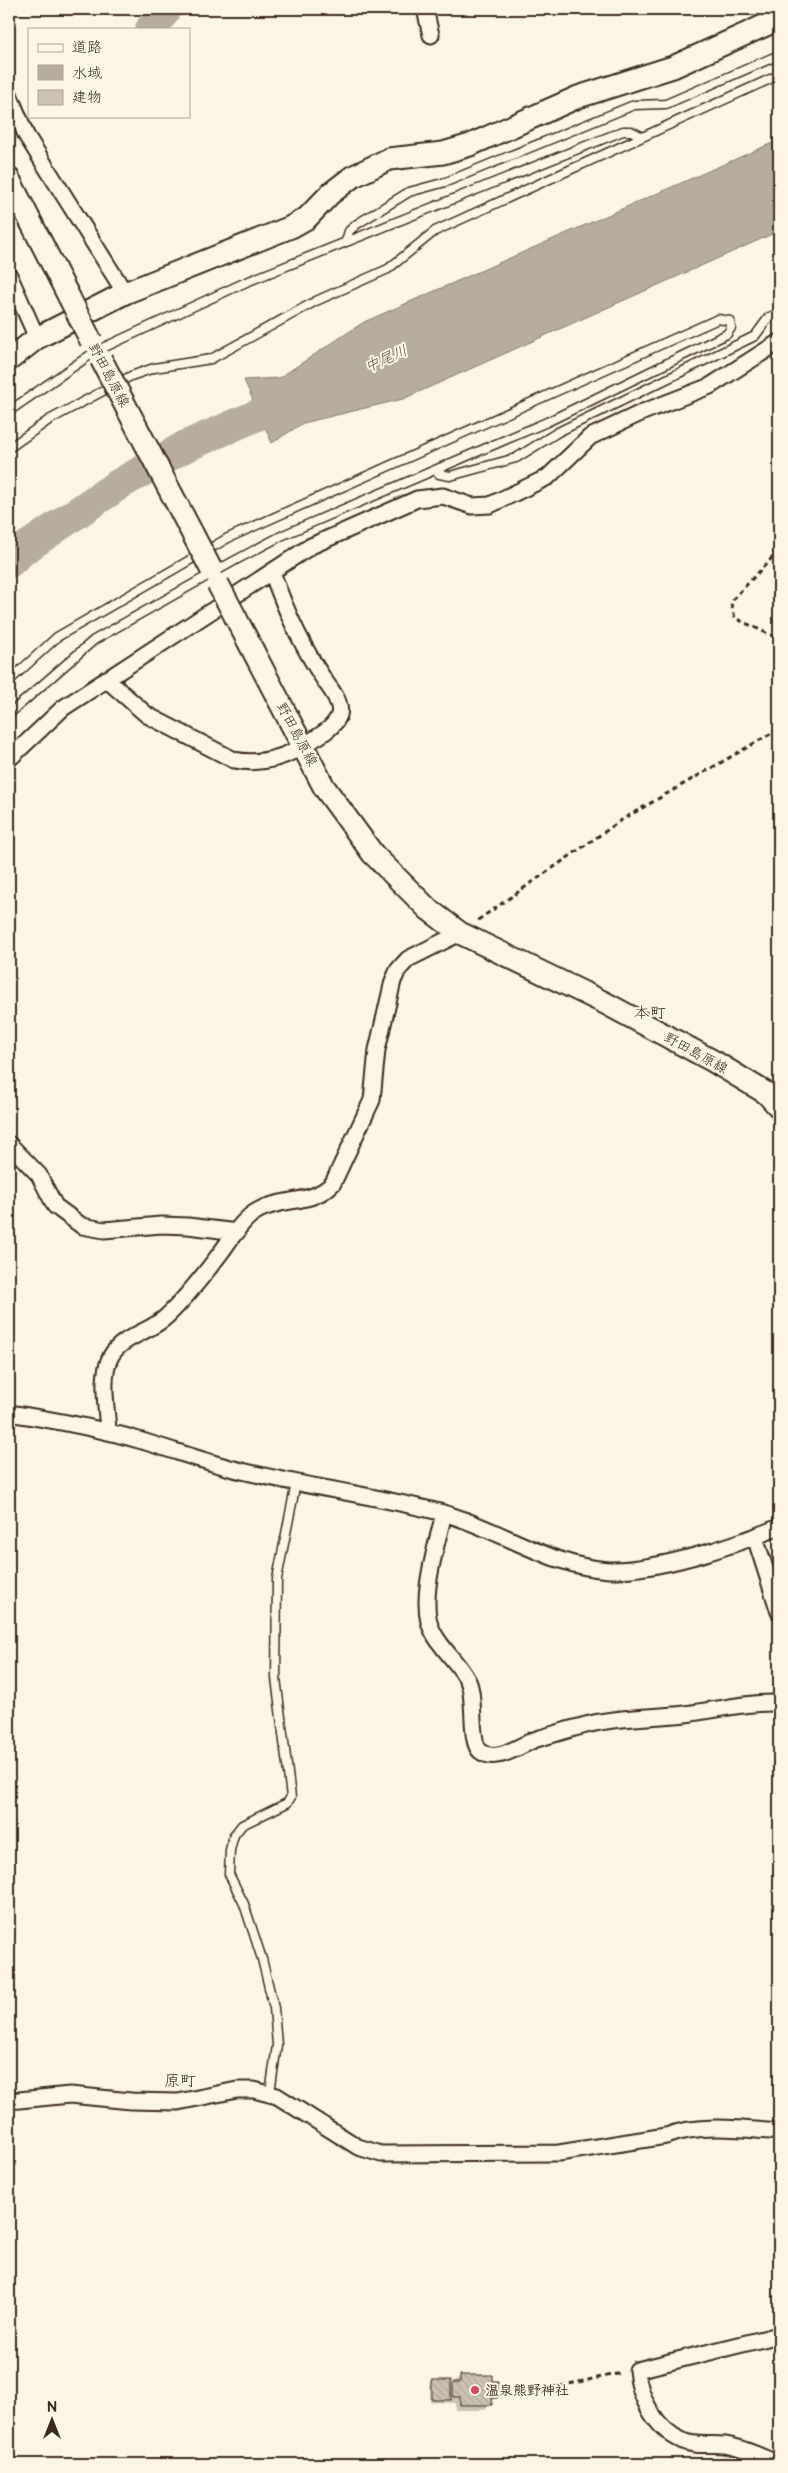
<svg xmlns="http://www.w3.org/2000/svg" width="788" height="2473" viewBox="0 0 788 2473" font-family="'Balsamiq Sans','Klee One',sans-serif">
<defs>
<pattern id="building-back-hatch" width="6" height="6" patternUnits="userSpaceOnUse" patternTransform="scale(1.25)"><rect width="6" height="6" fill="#ccc2b3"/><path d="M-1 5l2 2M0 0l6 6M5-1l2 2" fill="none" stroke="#b0a79a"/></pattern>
</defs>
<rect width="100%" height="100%" fill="#fcf5e5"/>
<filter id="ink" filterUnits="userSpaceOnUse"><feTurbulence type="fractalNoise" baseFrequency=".02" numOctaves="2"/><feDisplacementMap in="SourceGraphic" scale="10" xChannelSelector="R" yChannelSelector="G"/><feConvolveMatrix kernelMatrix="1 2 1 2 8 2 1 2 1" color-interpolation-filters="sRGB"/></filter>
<g filter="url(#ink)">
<!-- water -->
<path fill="#b7ad9e" stroke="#85796b" d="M779,140V231L403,399L303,423L272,443L244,380L279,378L364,322Z"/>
<!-- shadow -->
<path fill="#0003" d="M460,2376L490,2383L497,2397L485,2410H455V2403L430,2402V2384L433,2382L450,2387Z"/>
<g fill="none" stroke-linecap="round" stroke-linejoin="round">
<!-- river -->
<path stroke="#b7ad9e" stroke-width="32" d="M151,29L166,9
M9,562L24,549L118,485L184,447L299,397"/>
</g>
<!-- building -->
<path fill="url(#building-back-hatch)" stroke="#3b2a1e" d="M460,2375H492V2382H498V2398H492V2405H460V2397H453V2382H460Z
M432,2380H451V2400H432Z"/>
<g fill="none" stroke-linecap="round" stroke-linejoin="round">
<defs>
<path id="lane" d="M346,241L349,231L357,224L409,192L446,182L634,105L666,104L779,55
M9,411L96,351L244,283L623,131H631L641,136
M9,448L49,420L131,376L154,368L211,359L316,301L388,269L435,231L779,75
M437,471L439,474L450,476L516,458L558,432L755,336L769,317L779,313
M9,511L11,515
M9,681L57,637L228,538L718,319L730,321L731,328L727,334L547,422L283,535L234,561L94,640L9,714
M270,2093L277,2045L274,2008L262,1959L244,1904L229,1874L230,1850L234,1835L242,1825L287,1803L291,1797L276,1678L277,1579L296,1483"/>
<path id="street" d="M425,9L431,35
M9,94L26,135L125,293
M9,275L37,338
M106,679L147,715L234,760C260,765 283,759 306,744C317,737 334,729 339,715C342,704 333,692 327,684C303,649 286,612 272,572
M9,759L63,708L311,546L417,499L443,496L472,506L490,505L548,477L590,437L643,412L710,386L779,342
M9,1144L39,1175L55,1206L82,1226L104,1230L161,1225L188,1226L237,1232
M9,1413C54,1420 99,1428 142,1441C176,1451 208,1463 242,1471C309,1487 377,1496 443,1513C498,1528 551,1567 609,1570C658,1571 733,1546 779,1527
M108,1431C107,1409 100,1376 111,1356C122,1336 151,1332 167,1316C186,1298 203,1276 219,1255C230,1241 242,1218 259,1210C283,1197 313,1205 333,1183L372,1100L377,1050L393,981L398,970L408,959L460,933
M444,1513C437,1545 417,1603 433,1632C442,1650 459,1663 468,1681C476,1697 469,1741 480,1751C497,1765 523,1742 540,1738C562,1732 584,1724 606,1721C632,1717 659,1717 685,1714C717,1710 747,1702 779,1703
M755,1537L779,1612
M9,2101L70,2095L131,2101L178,2102L237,2090H254L277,2096L358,2147L381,2154L559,2153L666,2136C700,2123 743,2129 779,2132
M779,2335L637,2370C639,2397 655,2429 683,2441C696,2447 710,2443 725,2445C744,2448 761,2457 779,2464"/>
<path id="secondary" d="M9,179L69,297
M9,360L37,338L125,293L291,227L307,218L330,194L352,177L389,159L443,153L470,145L578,97L673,67L779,19
M236,618L324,787L373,854L428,909L460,933L605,1003L713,1061L766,1093L779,1107"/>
</defs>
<!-- lane casing -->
<use href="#lane" stroke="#3b2a1e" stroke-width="11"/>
<!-- street casing -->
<use href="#street" stroke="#3b2a1e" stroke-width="19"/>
<!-- secondary casing -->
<use href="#secondary" stroke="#3b2a1e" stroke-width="25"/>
<!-- path -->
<path stroke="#3b2a1e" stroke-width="3" stroke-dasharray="5 4" stroke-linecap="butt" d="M779,540L771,559L734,598L731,604L735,618L779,639
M478,920L623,819L779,729
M517,2395L621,2373"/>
<!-- lane -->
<use href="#lane" stroke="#fcf5e5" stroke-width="8"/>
<!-- street -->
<use href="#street" stroke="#fcf5e5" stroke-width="15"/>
<!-- secondary -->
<use href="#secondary" stroke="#fcf5e5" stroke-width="21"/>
<defs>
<path id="secondary-bridge" d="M69,297L91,341
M101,359L211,569
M218,584L236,618"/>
</defs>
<!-- secondary-bridge casing -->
<use href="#secondary-bridge" stroke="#3b2a1e" stroke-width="25" stroke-linecap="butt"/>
<!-- secondary-bridge -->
<use href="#secondary-bridge" stroke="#fcf5e5" stroke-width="21"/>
</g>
</g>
<!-- markers -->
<circle fill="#d1495b" stroke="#fcf5e5" stroke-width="2" cx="475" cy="2390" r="5"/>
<g text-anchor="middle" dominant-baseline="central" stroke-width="4" stroke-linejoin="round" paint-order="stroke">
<!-- street labels -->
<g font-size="14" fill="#3b2a1e" stroke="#fcf5e5">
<text transform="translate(109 375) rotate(62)">野田島原線</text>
<text transform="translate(297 734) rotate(62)">野田島原線</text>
<text transform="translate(696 1053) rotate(29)">野田島原線</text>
</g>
<!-- poi labels -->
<g font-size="14" font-weight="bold" fill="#3b2a1e" stroke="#fcf5e5" text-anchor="start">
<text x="485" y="2390">温泉熊野神社</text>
</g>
<!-- water labels -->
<g font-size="15" font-style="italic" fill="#605144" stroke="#fcf5e5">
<text transform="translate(386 359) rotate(-24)">中尾川</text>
</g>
<!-- quarter labels -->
<g font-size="16" fill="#3b2a1e" stroke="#fcf5e5">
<text x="650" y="1013">本町</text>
<text x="180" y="2081">原町</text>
</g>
</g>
<!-- margin -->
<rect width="788" height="2473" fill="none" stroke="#fcf5e5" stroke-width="30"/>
<rect x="15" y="15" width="758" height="2443" fill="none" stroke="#3b2a1e" stroke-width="2" filter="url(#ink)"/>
<!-- legend -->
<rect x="28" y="28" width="162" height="90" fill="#fcf5e5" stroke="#afa495"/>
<rect x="38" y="44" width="25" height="8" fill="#fcf5e5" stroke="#afa495"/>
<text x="72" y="52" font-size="15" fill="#3b2a1e">道路</text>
<rect x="38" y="65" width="25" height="15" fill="#b7ad9e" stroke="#afa495"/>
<text x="72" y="78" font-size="15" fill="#3b2a1e">水域</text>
<rect x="38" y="90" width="25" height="15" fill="#ccc2b3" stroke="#afa495"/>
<text x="72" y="102" font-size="15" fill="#3b2a1e">建物</text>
<!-- north arrow -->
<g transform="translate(52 2420)" stroke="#fcf5e5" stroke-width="4" paint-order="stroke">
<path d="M0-4L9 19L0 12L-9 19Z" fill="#3b2a1e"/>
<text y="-8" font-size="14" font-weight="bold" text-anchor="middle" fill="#3b2a1e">N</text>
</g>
</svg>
